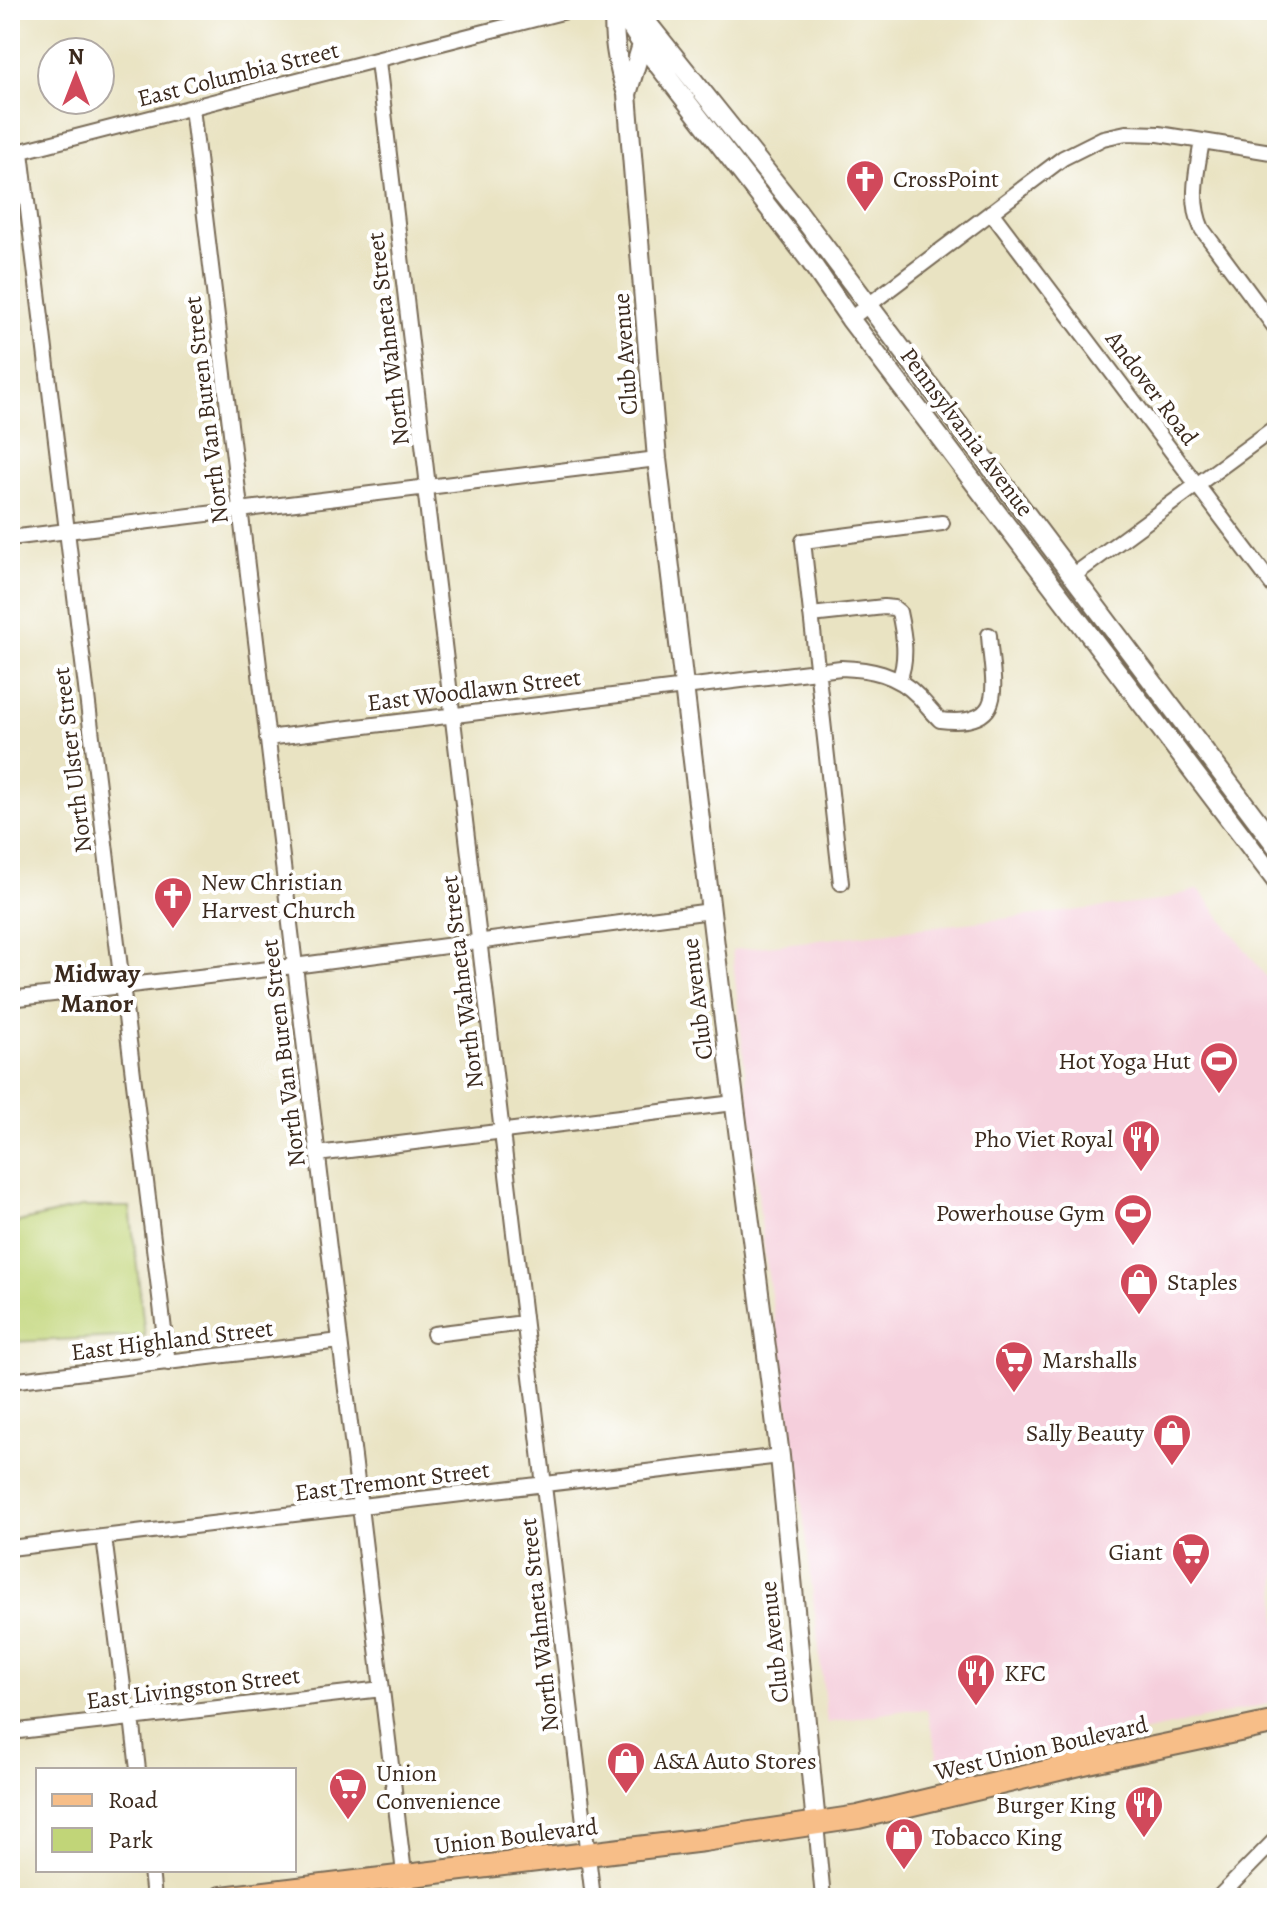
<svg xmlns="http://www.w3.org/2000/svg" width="1287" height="1908" viewBox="0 0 1287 1908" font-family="Alegreya,serif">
<rect width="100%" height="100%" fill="#fff"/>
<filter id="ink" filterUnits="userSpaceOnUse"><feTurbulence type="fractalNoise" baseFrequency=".0125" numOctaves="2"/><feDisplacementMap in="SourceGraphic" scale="16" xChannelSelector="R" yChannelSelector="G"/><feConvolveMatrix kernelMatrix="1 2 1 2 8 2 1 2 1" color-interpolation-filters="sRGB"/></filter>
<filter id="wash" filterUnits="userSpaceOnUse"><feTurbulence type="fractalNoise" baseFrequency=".006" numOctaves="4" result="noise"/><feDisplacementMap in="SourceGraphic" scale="32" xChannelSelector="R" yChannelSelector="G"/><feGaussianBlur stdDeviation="1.8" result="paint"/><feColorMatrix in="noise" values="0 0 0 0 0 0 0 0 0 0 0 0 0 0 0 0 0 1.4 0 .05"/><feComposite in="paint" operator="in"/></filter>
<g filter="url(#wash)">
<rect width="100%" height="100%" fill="#e9e3c2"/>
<!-- built -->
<path fill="#f5cfdc" d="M1199,889L1277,991V1702L1176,1725L941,1772L927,1710H906L827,1723L807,1542L763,1240L732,950L1158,901Z"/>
<!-- green -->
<path fill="#c1d578" stroke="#7e804b" stroke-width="2" d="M82,1207H130L145,1336L10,1342V1230L19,1222Z"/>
</g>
<g filter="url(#ink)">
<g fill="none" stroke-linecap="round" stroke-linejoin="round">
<defs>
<path id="minor" d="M378,61L427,478L425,488L439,602L593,1898
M192,108L407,1898
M1202,141C1197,171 1189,200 1202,229L1277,330
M21,152L168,1363
M10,154L570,10
M991,212L1277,591
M850,319L1063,158L1103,138L1126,133L1159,134L1277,153
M10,538L657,459
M1074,575L1277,426
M811,615L884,607L894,608L899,612C904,635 908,659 899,680
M267,738L841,668C870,669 897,674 918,696C926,704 932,712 940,720C1010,728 992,684 989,635
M841,883L803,541L942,523
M10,999L294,966L711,911
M317,1154L734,1103
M434,1334L524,1323
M10,1381L340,1341
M104,1537L127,1718
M10,1548L780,1456
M132,1717L138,1770
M10,1732L382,1689
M816,1824L823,1898
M151,1870L154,1898
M1218,1898L1277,1838"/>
<path id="tertiary" d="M615,10C612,39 618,67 627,94L657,459L724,1021L780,1456L816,1824
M620,10L642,44L810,261L850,319L1277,882
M637,10L797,210L1277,847
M627,94L644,38"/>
<path id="primary" d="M222,1898L704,1840L858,1817L1088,1762L1277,1722"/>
</defs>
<!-- minor casing -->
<use href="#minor" stroke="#786b57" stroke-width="18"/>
<!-- tertiary casing -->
<use href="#tertiary" stroke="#786b57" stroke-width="22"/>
<!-- primary casing -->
<use href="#primary" stroke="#786b57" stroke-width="26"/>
<!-- minor -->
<use href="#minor" stroke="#fff" stroke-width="14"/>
<!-- tertiary -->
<use href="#tertiary" stroke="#fff" stroke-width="18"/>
<!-- primary -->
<use href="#primary" stroke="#f7be88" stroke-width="22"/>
</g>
</g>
<!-- icons -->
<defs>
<symbol id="church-pin" viewBox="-11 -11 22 30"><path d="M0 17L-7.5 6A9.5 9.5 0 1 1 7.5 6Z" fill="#d1495b" stroke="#fff"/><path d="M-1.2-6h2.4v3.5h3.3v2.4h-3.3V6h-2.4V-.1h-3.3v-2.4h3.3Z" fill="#fff"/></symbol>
<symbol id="stadium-pin" viewBox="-11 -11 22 30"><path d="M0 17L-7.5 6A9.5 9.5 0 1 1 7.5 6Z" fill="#d1495b" stroke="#fff"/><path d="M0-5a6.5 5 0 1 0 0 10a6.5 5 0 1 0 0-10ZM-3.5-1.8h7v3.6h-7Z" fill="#fff"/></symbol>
<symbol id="restaurant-pin" viewBox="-11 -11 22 30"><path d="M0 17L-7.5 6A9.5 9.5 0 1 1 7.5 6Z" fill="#d1495b" stroke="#fff"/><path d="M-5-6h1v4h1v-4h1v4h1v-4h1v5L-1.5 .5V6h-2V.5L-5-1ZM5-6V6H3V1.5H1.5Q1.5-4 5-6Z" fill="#fff"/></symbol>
<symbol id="shop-pin" viewBox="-11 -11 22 30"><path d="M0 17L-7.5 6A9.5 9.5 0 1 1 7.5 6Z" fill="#d1495b" stroke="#fff"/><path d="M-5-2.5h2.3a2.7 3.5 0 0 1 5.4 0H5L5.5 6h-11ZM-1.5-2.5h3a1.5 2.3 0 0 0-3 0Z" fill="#fff"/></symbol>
<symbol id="supermarket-pin" viewBox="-11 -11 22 30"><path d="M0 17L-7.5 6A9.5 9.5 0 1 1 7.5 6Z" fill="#d1495b" stroke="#fff"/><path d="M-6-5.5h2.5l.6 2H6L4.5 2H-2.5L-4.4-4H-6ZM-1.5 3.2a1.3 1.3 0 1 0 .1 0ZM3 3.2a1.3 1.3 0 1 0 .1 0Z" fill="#fff"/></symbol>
</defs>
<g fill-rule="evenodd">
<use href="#church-pin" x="843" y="157" width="44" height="60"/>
<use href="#church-pin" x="151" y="874" width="44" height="60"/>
<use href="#stadium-pin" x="1197" y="1039" width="44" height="60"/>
<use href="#restaurant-pin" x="1119" y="1117" width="44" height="60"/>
<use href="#stadium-pin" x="1111" y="1191" width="44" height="60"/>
<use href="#shop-pin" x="1117" y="1260" width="44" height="60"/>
<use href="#supermarket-pin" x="992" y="1338" width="44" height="60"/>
<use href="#shop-pin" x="1150" y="1411" width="44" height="60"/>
<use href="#supermarket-pin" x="1169" y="1530" width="44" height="60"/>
<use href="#restaurant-pin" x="954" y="1651" width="44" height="60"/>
<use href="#shop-pin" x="604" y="1739" width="44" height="60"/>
<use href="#supermarket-pin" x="326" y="1765" width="44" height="60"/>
<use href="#restaurant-pin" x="1122" y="1783" width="44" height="60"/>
<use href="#shop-pin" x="882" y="1815" width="44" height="60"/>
</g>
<g text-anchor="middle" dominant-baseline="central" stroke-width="8" stroke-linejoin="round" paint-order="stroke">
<!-- street labels -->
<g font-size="24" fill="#3b2a1e" stroke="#fff">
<text transform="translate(238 74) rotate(-14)">East Columbia Street</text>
<text transform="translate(388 339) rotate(-97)">North Wahneta Street</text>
<text transform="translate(625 354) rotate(-94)">Club Avenue</text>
<text transform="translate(1152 388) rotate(53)">Andover Road</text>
<text transform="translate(206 410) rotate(-97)">North Van Buren Street</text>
<text transform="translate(967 432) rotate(53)">Pennsylvania Avenue</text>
<text transform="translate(474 690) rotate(-7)">East Woodlawn Street</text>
<text transform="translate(72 760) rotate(-97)">North Ulster Street</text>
<text transform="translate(462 982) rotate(-97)">North Wahneta Street</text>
<text transform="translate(697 999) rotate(-97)">Club Avenue</text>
<text transform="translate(283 1053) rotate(-97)">North Van Buren Street</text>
<text transform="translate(172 1340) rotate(-7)">East Highland Street</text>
<text transform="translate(392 1481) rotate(-7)">East Tremont Street</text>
<text transform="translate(539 1625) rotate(-96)">North Wahneta Street</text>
<text transform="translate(774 1642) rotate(-96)">Club Avenue</text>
<text transform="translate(193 1688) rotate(-7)">East Livingston Street</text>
<text transform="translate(1041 1748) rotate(-13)">West Union Boulevard</text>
<text transform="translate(516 1836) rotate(-7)">Union Boulevard</text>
</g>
<!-- poi labels -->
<g font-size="24" fill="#3b2a1e" stroke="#fff" text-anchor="start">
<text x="893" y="179">CrossPoint</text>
<text x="201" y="882">New Christian<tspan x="201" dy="28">Harvest Church</tspan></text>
<text x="1191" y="1061" text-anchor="end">Hot Yoga Hut</text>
<text x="1113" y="1139" text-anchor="end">Pho Viet Royal</text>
<text x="1105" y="1213" text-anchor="end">Powerhouse Gym</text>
<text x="1167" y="1282">Staples</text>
<text x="1042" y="1360">Marshalls</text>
<text x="1144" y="1433" text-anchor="end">Sally Beauty</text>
<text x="1163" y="1552" text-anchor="end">Giant</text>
<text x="1004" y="1673">KFC</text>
<text x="654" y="1761">A&amp;A Auto Stores</text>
<text x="376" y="1773">Union<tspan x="376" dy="28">Convenience</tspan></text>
<text x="1116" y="1805" text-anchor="end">Burger King</text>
<text x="932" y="1837">Tobacco King</text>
</g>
<!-- neighbourhood labels -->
<g font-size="26" font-weight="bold" fill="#3b2a1e" stroke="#fff">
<text x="97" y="973">Midway<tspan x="97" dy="30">Manor</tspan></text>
</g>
</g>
<!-- margin -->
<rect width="1287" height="1908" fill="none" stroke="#fff" stroke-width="40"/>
<!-- legend -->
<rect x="36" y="1768" width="260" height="104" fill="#ffffff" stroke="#b1aaa5" stroke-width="2"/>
<rect x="52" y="1794" width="40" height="12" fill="#f7be88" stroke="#b1aaa5" stroke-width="2"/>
<text x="108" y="1808" font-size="24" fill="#3b2a1e">Road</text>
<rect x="52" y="1828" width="40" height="24" fill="#c1d578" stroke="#b1aaa5" stroke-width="2"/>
<text x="108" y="1848" font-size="24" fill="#3b2a1e">Park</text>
<!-- north arrow -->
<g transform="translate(76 76)"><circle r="38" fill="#ffffff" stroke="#b1aaa5" stroke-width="2"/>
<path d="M0-6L14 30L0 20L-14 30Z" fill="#d1495b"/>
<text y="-12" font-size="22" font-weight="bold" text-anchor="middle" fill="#3b2a1e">N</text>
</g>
</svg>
